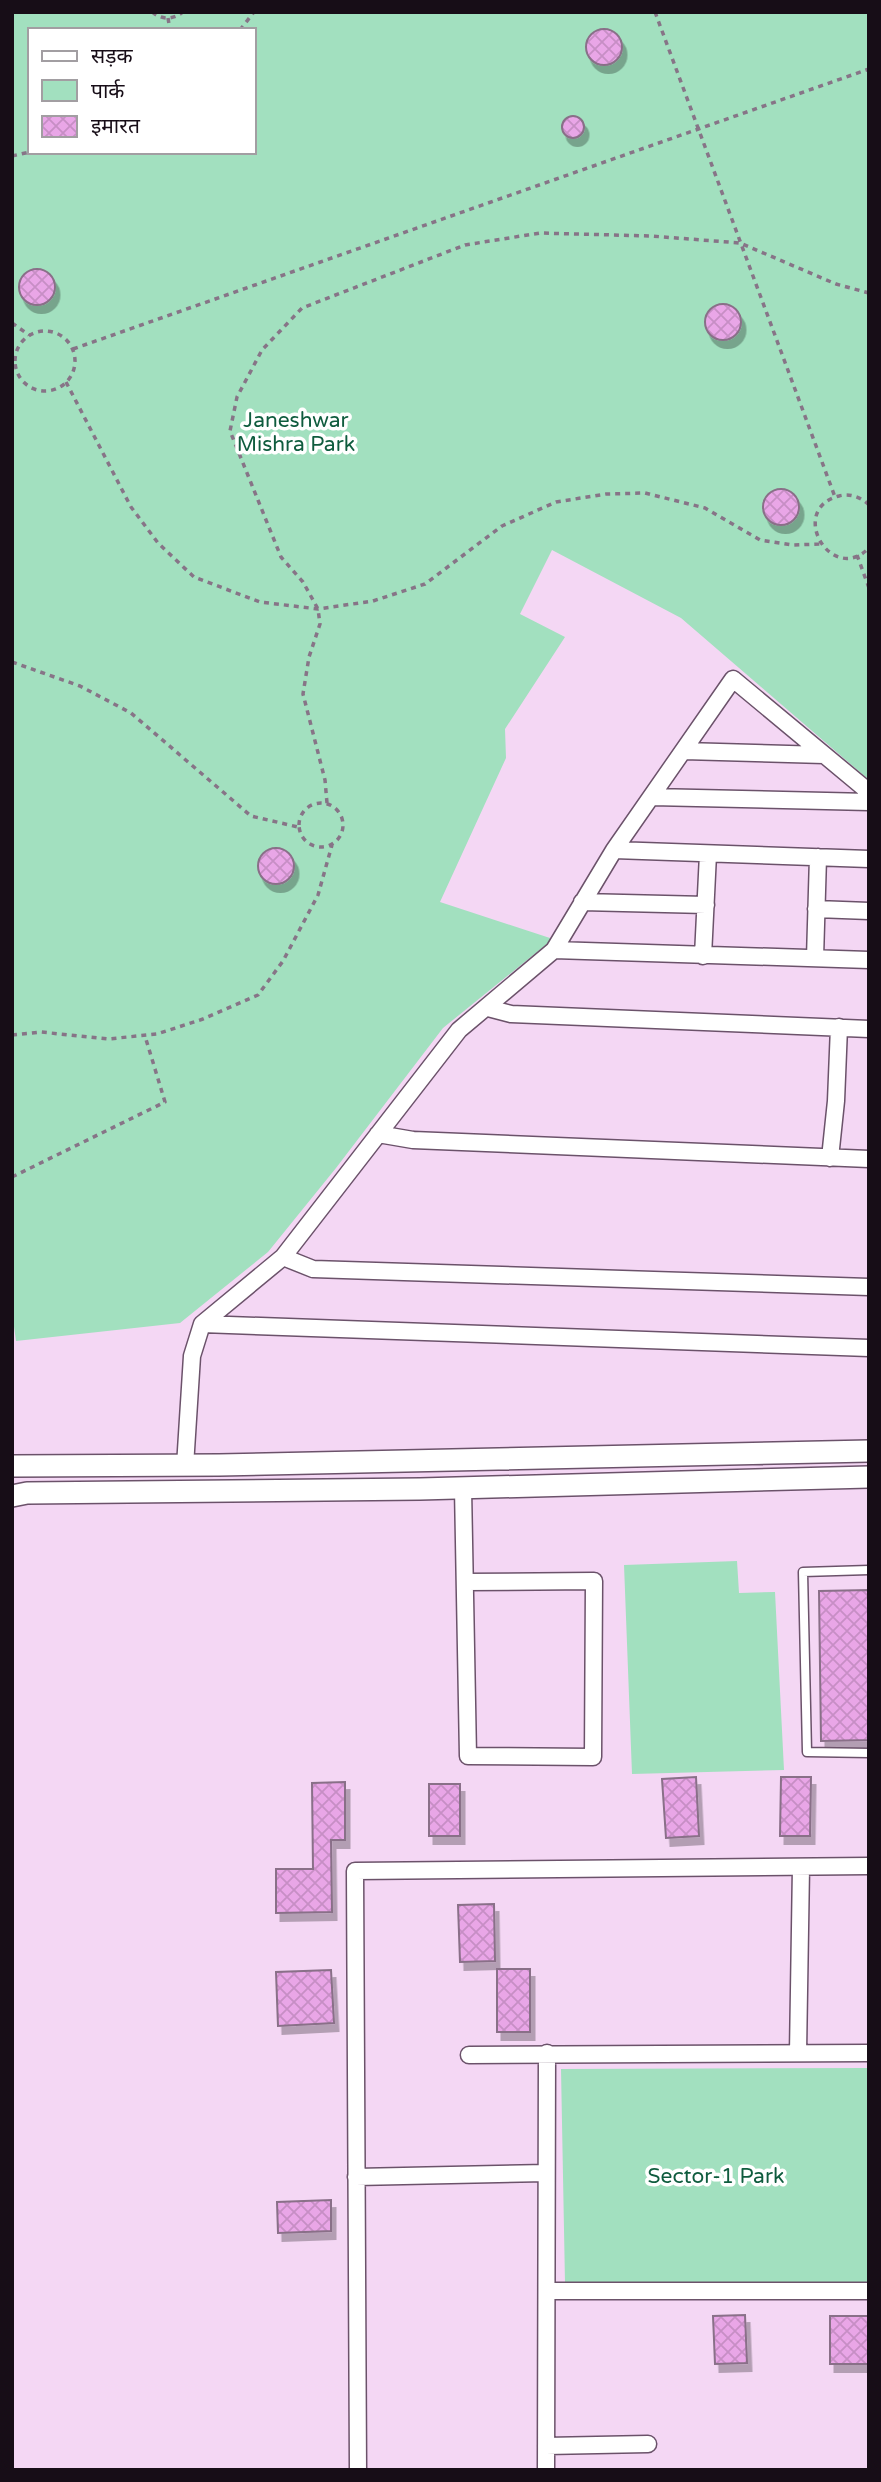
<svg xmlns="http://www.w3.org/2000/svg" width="881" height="2482" viewBox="0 0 881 2482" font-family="'Varela Round','Noto Sans Devanagari',sans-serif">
<defs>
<pattern id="building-cross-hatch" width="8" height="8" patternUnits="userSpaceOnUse" patternTransform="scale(1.75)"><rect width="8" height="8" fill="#e9a6e7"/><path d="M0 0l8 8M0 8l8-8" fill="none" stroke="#c78ec5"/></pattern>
<filter id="shadow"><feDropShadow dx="4.5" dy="8" stdDeviation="0" flood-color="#0004"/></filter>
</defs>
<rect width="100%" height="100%" fill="#f4d7f4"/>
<!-- green -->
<path fill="#a2e0bf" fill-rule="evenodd" d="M12,12H869V780L681,618L552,550L520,614L565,637L505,729L506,758L440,902L553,939L443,1028L336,1168L268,1252L180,1323L16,1341L12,1312ZM30,30H254V152H30Z
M737,1561L739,1593L775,1592L784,1770L632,1774L624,1565Z
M869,2068V2282L565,2283L561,2069Z"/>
<!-- building -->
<path fill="url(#building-cross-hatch)" stroke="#896f88" stroke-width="2" filter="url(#shadow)" d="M586 47a18 18 0 1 1 36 0a18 18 0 1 1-36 0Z
M562 127a11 11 0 1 1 22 0a11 11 0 1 1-22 0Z
M19 287a18 18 0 1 1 36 0a18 18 0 1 1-36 0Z
M705 322a18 18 0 1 1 36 0a18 18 0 1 1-36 0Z
M763 507a18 18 0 1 1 36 0a18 18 0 1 1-36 0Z
M258 866a18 18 0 1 1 36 0a18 18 0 1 1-36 0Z
M869,1590V1740L821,1741L819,1591Z
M696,1777L699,1836L666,1838L662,1779Z
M781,1777H811L810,1836H780Z
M345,1782V1840H331L332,1912L276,1913V1869H313L312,1783Z
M429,1784H460V1836H429Z
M494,1904L495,1961L460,1962L458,1905Z
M497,1969H530V2032H497Z
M331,1970L334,2023L278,2026L276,1972Z
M331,2200V2231L278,2233L277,2202Z
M745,2315L747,2363L715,2364L713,2316Z
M830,2316H869V2364H830Z"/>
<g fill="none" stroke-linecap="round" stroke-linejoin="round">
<defs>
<path id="service" d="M869,1570L803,1572L807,1752L869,1753"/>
<path id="minor" d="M684,751L824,755
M652,797L869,802
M614,850L869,859
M582,902L706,905
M816,909L869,911
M554,950L869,960
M703,956L708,854
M815,958L818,857
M488,1008L511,1014L869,1029
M378,1134L413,1140L869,1159
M830,1158L836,1101L839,1027
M283,1257L313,1269L869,1287
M202,1324L869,1348
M185,1466L192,1356L202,1324L283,1257L459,1030L554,950L614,850L733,679L869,792
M463,1488L468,1756L593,1757L594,1581L465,1582
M798,2053L801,1867
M469,2055L869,2053
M356,2177L546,2173
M547,2291H869
M546,2446L648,2444
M358,2470L355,1871L869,1866
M546,2470L547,2053"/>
<path id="tertiary" d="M12,1466L219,1465L869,1451
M12,1496L27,1493L420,1489L869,1477"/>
</defs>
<!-- service casing -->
<use href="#service" stroke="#6b526a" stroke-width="11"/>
<!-- minor casing -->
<use href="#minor" stroke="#6b526a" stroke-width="19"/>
<!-- tertiary casing -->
<use href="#tertiary" stroke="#6b526a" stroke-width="24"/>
<!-- path -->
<path stroke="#877487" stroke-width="3.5" stroke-dasharray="5 5" stroke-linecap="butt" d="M152,12C162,20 173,20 183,12
M655,12L835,497
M168,18L170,30
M240,30L254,12
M12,156L30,152
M12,323L29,335
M15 361a30 30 0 1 1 60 0a30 30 0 1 1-60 0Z
M73,349L869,69
M66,382L131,507L158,543L194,577L260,602L318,609L373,601L425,584L502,526L556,502L606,494L645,493L705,508L760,540L792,545L820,544
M869,505C861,497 849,493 839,496C787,509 831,586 869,548
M857,555L869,588
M12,662L80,686L131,713L251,816L298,827
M299 825a22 22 0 1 1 44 0a22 22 0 1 1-44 0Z
M327,803L325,780L303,694L309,657L320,624L318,609L303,582L281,557L230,431L237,397L262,350L302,308L465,245L540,233L651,236L740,243L836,284L869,293
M12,1035L41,1032L108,1039L157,1034L203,1019L258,995L283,961L318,895L332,845
M12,1177L165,1102L145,1036"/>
<!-- service -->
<use href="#service" stroke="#fff" stroke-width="8"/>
<!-- minor -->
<use href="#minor" stroke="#fff" stroke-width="16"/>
<!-- tertiary -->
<use href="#tertiary" stroke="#fff" stroke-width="21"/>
</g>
<g text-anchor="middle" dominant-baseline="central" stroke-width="7" stroke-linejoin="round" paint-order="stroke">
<!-- park labels -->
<g font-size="21" fill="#0f5c3e" stroke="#fff">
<text x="296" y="420">Janeshwar<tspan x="296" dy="24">Mishra Park</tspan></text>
<text x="716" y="2176">Sector-1 Park</text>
</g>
</g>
<!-- border -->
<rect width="881" height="2482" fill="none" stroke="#170d17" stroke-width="28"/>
<!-- legend -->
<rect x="28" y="28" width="228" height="126" fill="#ffffff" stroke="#a29ea2" stroke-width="2"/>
<rect x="42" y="51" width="35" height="10" fill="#ffffff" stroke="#a29ea2" stroke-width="2"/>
<text x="91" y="63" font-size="21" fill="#170d17">सड़क</text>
<rect x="42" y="80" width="35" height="21" fill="#a2e0bf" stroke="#a29ea2" stroke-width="2"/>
<text x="91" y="98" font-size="21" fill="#170d17">पार्क</text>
<rect x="42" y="116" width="35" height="21" fill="url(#building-cross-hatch)" stroke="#a29ea2" stroke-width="2"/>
<text x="91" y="133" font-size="21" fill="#170d17">इमारत</text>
</svg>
